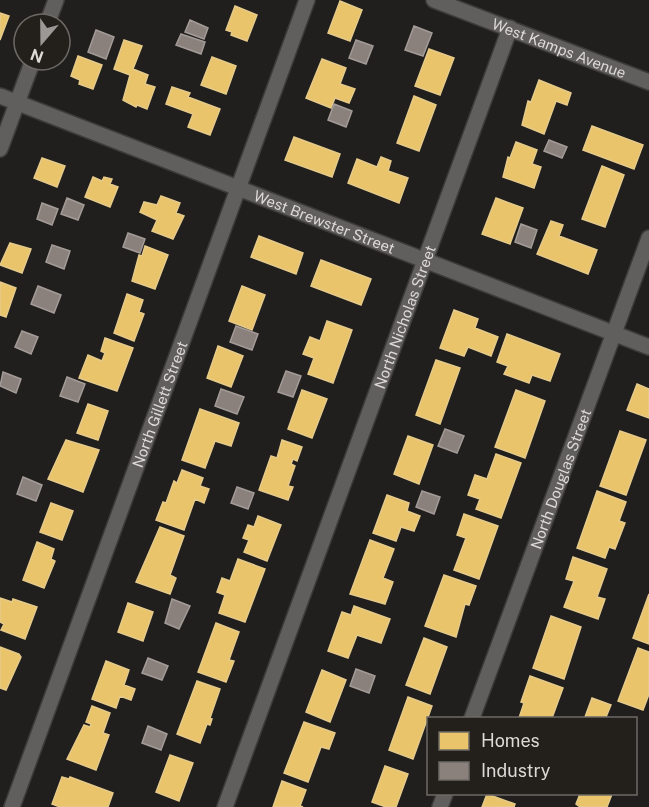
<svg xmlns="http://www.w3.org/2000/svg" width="649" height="807" viewBox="0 0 649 807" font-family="'Public Sans',sans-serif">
<rect width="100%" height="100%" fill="#211f1d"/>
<!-- homes -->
<path fill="#e9c46a" stroke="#e5ca8a" stroke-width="1.5" d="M340,1L362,10L350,41L328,33Z
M235,6L257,15L247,41L231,35L232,32L226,30Z
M0,13L9,16L0,40Z
M124,40L142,46L133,69L148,75L145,84L155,87L147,109L137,105L136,107L123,100L130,75L114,69Z
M429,49L454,58L440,95L415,86Z
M78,56L102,65L93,89L79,84L80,80L71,76Z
M212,57L236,66L226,94L201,85Z
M322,59L346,68L340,84L355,89L349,103L335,98L331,108L306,98Z
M539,80L571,93L567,105L556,101L544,134L522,125L528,101L531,102Z
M172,87L190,93L188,97L220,109L210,135L188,127L193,114L166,104Z
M414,96L436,105L419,151L397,143Z
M592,126L643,145L634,169L583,150Z
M294,137L340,154L332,177L285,160Z
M516,142L537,150L532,164L541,167L534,188L503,177L508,157L510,158Z
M381,157L391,161L388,171L408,178L399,203L348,183L357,159L377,167Z
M42,158L65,166L57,187L34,178Z
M602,166L624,175L605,227L582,219Z
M93,177L102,181L104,177L112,179L110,184L118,187L110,207L85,197Z
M161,196L180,203L176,213L184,216L173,239L152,231L157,220L140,212L144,202L157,205Z
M496,198L523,208L510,244L482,234Z
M551,221L563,225L559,236L597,250L588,274L537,254Z
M259,236L303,253L296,274L251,257Z
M10,243L31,249L22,273L0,265Z
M145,246L168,255L155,289L132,281L139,255L142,256Z
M321,260L371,279L361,305L311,286Z
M0,282L16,288L6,317L0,315Z
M242,286L265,295L252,330L229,321Z
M127,294L143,300L139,312L144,314L134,341L114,333Z
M454,310L478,319L475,328L498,337L491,356L468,347L464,356L440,348Z
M327,321L352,330L333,383L308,374L314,358L303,354L310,337L320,341Z
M507,334L560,354L550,381L532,375L529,383L504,374L508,366L497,362Z
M105,338L133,348L117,391L79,378L88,355L102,361L105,353L101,351Z
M218,346L243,356L231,387L207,378Z
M436,360L460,368L440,424L416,415Z
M637,384L649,389V418L627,410Z
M302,390L327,399L312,438L288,429Z
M516,390L545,401L525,458L495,447Z
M88,404L108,411L98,440L77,433Z
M200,409L239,423L231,446L215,441L205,468L182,460Z
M620,431L646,440L626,495L600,486Z
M408,436L433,445L419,484L394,474Z
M66,440L99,450L83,492L48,479Z
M282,440L302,447L297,461L293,459L291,464L295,466L288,486L293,487L288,500L259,490L271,456L277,458Z
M496,454L521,463L501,518L476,509L480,499L468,495L475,475L487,479Z
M182,470L203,478L200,486L209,489L204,503L195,499L184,530L156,520L163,502L166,503L174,481L177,483Z
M597,491L626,502L619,521L625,523L615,549L609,547L605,558L577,548Z
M387,495L409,503L407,511L420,516L414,531L401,527L396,541L373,533Z
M51,503L73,511L62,540L40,532Z
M464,514L498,526L479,579L454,570L466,538L457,535Z
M258,516L281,525L267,561L244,552L249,540L243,538L248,525L254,527Z
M160,527L184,536L170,575L176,578L170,594L136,582Z
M370,540L394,549L383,578L393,582L385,604L350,594Z
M37,542L54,549L51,559L55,561L44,588L23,580Z
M573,557L607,569L597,597L605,599L598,619L564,607L574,581L566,579Z
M238,559L265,569L245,622L219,613L225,595L217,592L222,578L230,581Z
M444,575L476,586L469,605L465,604L456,637L425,626Z
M649,594V644L633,638Z
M0,598L12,602L13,599L37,607L25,639L1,630L4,624L0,622Z
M128,603L153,612L143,641L118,632Z
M354,606L390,619L381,643L357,635L348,658L328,651L342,612L351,615Z
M551,616L581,627L564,679L533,668Z
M216,623L239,632L229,660L234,661L226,682L198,672Z
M424,638L447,647L430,694L406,685Z
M0,647L19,654L21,657L6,690L0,688Z
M638,648L649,652V694L643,710L618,701Z
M106,661L129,670L124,685L135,689L131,700L120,696L116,708L92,699Z
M322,670L346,680L330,722L306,712Z
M530,676L563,688L552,718H519L524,703L521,702Z
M197,681L220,689L210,718L212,719L210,725L207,724L200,743L177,734Z
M408,697L432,706L413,759L389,750Z
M592,698L611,705L606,717L610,718L585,717Z
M92,706L110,713L103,733L109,735L96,770L67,759L84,725L90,727L91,724L86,722Z
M304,722L335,733L329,749L321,747L308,782L284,773Z
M170,755L193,763L179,801L156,792Z
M385,766L408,774L396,807H386L372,802Z
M62,777L69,779L70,777L113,793L108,807H60L52,804Z
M282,781L306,790L300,806L303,807H273Z
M487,794L515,804L514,807H482Z
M580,794H612L607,807H580L576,804Z"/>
<!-- industry -->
<path fill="#8a817c" stroke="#a39b97" stroke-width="1.5" d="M190,20L208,28L204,39L185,32Z
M414,26L432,33L423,56L405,50Z
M96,30L114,37L106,59L88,52Z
M181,34L205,42L201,54L176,45Z
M356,40L373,46L366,64L349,58Z
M334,104L352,111L346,127L328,120Z
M549,140L567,147L562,158L544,151Z
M67,198L84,205L78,220L61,214Z
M42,203L58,209L52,225L37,219Z
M521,224L537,230L531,248L515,242Z
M128,233L145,239L140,253L123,247Z
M52,245L70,251L64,269L46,262Z
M38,286L61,295L54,313L31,304Z
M236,326L258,334L252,350L230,342Z
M22,331L38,337L31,354L15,347Z
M286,371L301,376L293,397L278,392Z
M3,372L21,379L16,393L0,386Z
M67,377L85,384L78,402L60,396Z
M221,389L244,397L237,414L215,406Z
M445,429L464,436L457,453L438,446Z
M23,477L42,485L36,501L17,494Z
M237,487L254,493L248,509L231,503Z
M422,491L440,497L434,514L416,507Z
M172,599L190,606L179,629L165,623Z
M148,658L168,666L162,680L142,673Z
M356,669L375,676L369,693L350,686Z
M148,726L167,734L161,750L142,743Z"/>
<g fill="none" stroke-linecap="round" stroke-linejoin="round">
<defs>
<g id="minor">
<path id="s1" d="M434,0L649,82"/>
<path d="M47,24L56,0"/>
<path id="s2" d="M0,96L649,347"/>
<path d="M0,149L33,60"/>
<path id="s3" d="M472,718L649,238"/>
<path id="s4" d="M12,807L307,0"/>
<path id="s5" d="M225,807L510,28"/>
<path d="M440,807L445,794"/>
</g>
</defs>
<!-- minor casing -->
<use href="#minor" stroke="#3c3b38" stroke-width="18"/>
<!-- minor -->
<use href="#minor" stroke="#615f5d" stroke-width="15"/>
</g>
<g text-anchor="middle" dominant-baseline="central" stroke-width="6" stroke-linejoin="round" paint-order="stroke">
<!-- street labels -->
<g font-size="15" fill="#dcd9d6" stroke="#23201b">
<text stroke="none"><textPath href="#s1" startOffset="134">West Kamps Avenue</textPath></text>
<text stroke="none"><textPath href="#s2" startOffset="348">West Brewster Street</textPath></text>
<text stroke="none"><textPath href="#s5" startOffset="522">North Nicholas Street</textPath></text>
<text stroke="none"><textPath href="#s4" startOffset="429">North Gillett Street</textPath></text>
<text stroke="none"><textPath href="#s3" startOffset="255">North Douglas Street</textPath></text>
</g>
</g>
<!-- legend -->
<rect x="427" y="717" width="210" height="78" fill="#23201b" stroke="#6d6a66" stroke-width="1.5"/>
<rect x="439" y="732" width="30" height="18" fill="#e9c46a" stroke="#6d6a66" stroke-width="1.5"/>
<text x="481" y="747" font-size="18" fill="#dcd9d6">Homes</text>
<rect x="439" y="762" width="30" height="18" fill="#8a817c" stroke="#6d6a66" stroke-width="1.5"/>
<text x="481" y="777" font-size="18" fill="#dcd9d6">Industry</text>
<!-- north arrow -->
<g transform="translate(42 42) rotate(200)"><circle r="28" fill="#23201b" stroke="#6d6a66" stroke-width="1.5"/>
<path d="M0-4.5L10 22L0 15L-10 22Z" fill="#9b9895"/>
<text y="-9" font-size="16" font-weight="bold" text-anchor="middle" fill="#dcd9d6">N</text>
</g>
</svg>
